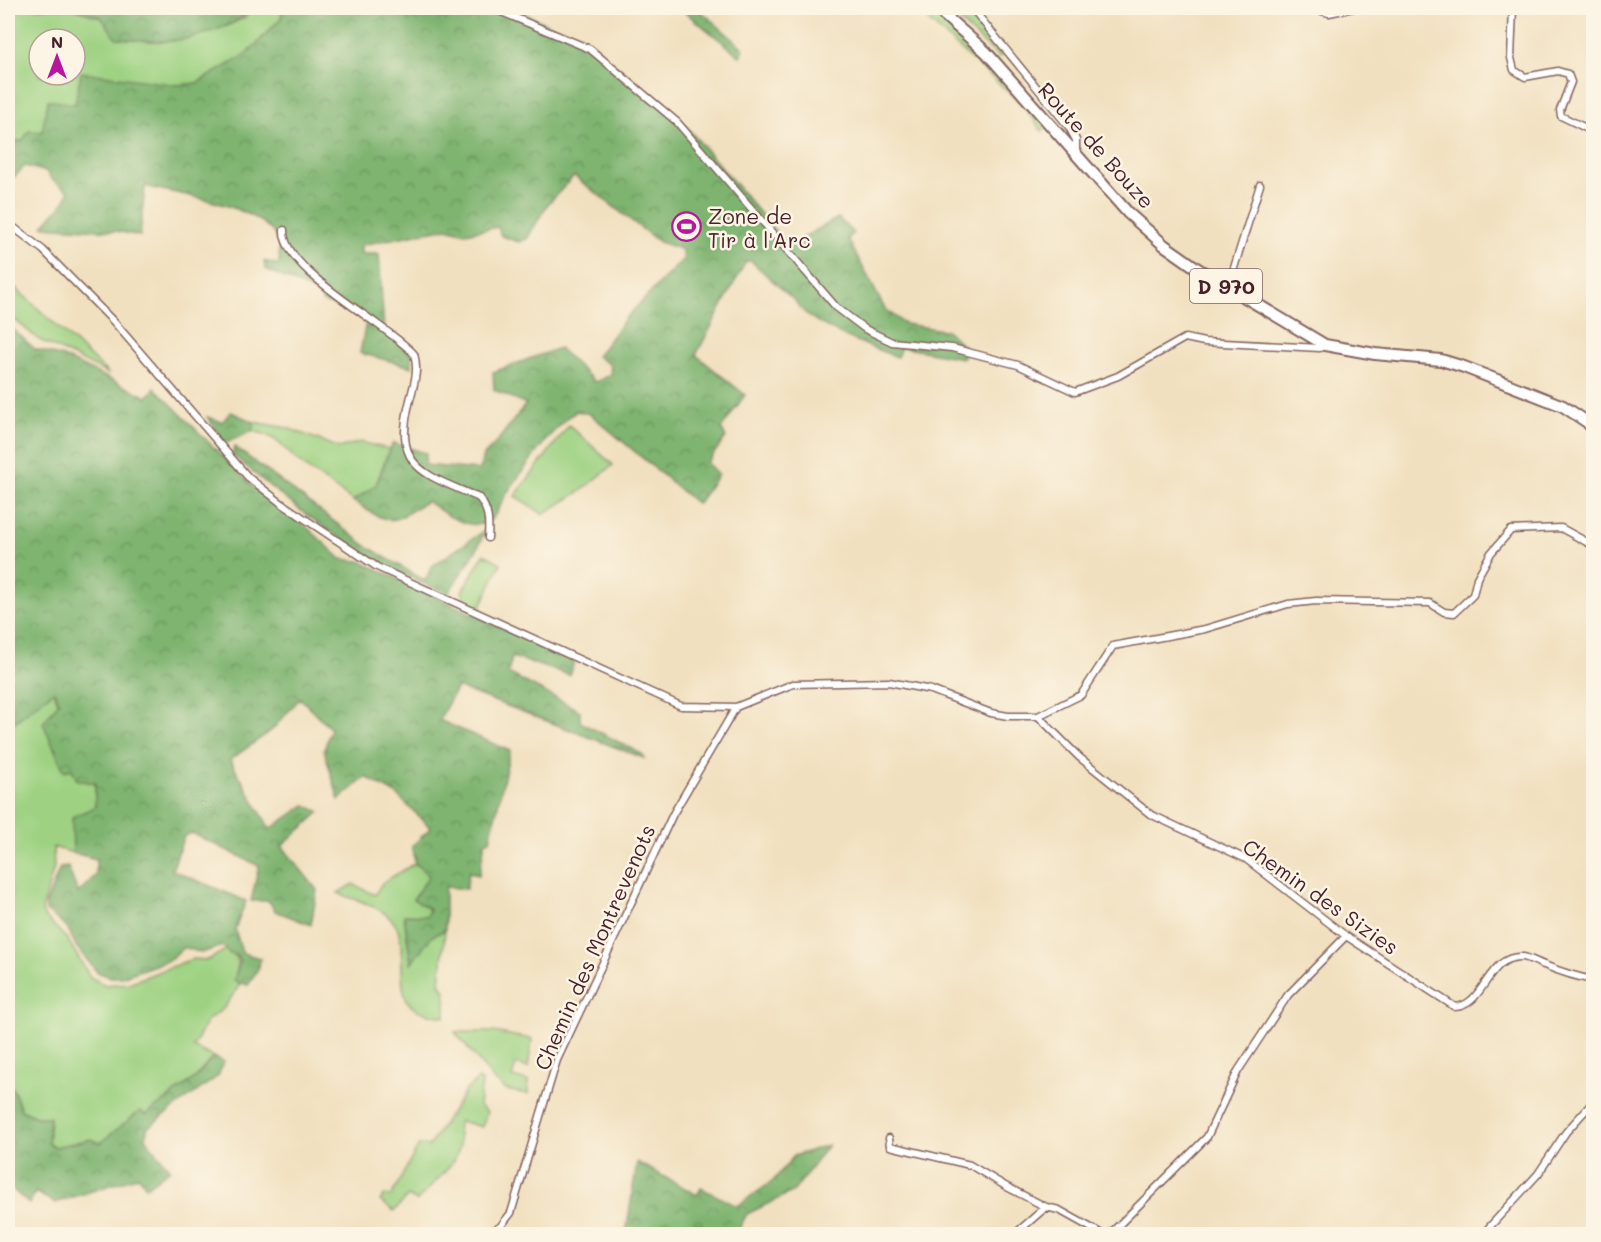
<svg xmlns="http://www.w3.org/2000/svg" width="1601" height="1242" viewBox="0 0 1601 1242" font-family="Mali,sans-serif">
<defs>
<pattern id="forest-crowns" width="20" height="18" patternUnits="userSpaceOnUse" patternTransform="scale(1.5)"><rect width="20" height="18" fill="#7eb470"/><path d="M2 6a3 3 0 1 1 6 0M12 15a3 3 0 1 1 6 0" fill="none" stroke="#69925c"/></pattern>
</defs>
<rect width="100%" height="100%" fill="#fcf5e5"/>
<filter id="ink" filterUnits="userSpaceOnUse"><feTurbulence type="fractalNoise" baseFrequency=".0167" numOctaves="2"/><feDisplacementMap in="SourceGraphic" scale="12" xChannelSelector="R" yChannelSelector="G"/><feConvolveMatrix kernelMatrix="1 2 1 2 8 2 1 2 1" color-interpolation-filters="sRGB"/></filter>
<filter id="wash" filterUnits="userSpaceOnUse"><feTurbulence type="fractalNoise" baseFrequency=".008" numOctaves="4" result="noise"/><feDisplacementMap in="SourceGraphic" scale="24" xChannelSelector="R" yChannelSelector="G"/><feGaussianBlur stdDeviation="1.35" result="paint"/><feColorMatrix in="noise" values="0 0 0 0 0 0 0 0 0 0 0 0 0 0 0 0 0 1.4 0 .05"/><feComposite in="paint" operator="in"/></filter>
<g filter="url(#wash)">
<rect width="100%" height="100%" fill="#f1e0bf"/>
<!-- grass -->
<path fill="#9ed282" stroke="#747856" stroke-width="1.5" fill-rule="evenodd" d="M8,8H71L172,41L227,26L246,17L251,8H283L281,18L247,54L197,83L75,104L42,133L22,141H8ZM39,39H75V75H39Z
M914,8H929L979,51L1047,127L1042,131L1023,105Z
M945,8H963L1004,52L999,57Z
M8,281L109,374L38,339L8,314Z
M254,422L288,428L339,448L360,442L389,449L376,485L353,501C337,489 319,478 303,465C280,448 284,439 253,431Z
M569,425L613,465L581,491L543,514L515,496Z
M484,554L501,563L479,610L466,601L462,591Z
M53,691C67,719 63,752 78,780L95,783V807L73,817V853L53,847L54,867L42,910L44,916L67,939L90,977L105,985L129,983L192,959L208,960L227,949C243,958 238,966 234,981L241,983L224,1008L208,1020L193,1047L213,1057L196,1077L146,1116L140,1112L100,1143L91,1139L55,1147L48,1143L50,1118L36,1117L21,1110L14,1091L8,1082V775L12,768L8,753V727Z
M415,863L429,876L428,916L404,915L411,962L432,936L445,930L440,983L445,991V1017C436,1015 422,1014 414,1008C393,995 409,943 395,924C383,906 357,901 338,893L353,884L375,895L382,883Z
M455,1032H493L532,1039L528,1068L516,1064L512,1077L528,1081V1094L506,1090L494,1080Z
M479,1079L482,1081L479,1106L487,1112L482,1127L460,1121C455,1130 462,1139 459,1149C453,1168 430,1186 417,1201L408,1196L394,1211L380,1201L384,1195L391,1196L419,1145L429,1146L467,1089Z"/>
<!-- forest -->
<path fill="url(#forest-crowns)" stroke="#646a4e" stroke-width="1.5" d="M71,8H251C241,25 193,39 172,41C154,43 134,39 116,38L101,17Z
M283,8H513L590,44L681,120L788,246L838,218L853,233L848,239L885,309L905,324L948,331L964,347L963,358L901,347L897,357C873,348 806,324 796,302L751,261H746L696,355L745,395L721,429L726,437L707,463L718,475L697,504L590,414L577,411C553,425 526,467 509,490C501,500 497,519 485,523C465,530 442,512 427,501C390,525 391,526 353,501L376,485L393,443L426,453L425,465L479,470L483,456L495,444L526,404L494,390L493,372L559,348L595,382L611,375L610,365L597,356L625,319L684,258L681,249L659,242L574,176L547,205L527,239L519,242L501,236L498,227L465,233L447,228L361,245V254H379L384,331L411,353L412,367L360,353L366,322L353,310L322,302V295L265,269L264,261L279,265C280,252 280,240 271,230C246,203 180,195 145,186L140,236L116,231L43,226L64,202L69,191L51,179L47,172L25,166L8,183V141H22L29,131L42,132L48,100L75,104L81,72L178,85L197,83L247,54L281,19Z
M680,8H696L701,11L744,49L740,56Z
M8,325L35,349L63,357L147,397L155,388L254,488L310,530L341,559L360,561L574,662L570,675L512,657L508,673L580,711V722L642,754L644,758L457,687L439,720L510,751L490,840L485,842L479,875L469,872L466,889L445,887V930L432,936L411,963L404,915L427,916L430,909L413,899L429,876L415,863L412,846L431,828L396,794L366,777L339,800L324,750L331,729L300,698L272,730L230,760L270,829L305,805L320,812L282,846L317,890L311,925L275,911L269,901H251L259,866L192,833L184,836L172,870L246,901L235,929L242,953L260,958L259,967L248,985L234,981L240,961L237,955L230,954L223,946L201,953L184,947L169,960L121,977H111L97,972L76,946L67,927L46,911V903L60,868L68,867L78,893L96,875V859L73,853L72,817L95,807V783L77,780L72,769L64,771L43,723L59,702L54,691L8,727Z
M231,412L254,422L253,431L225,443L207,417L222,422Z
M235,447L368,547L425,581L432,566L484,531C477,557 461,569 449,593C374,569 290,506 232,454Z
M213,1057L224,1062L218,1076L147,1128L146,1139L170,1169L146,1187L139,1176L55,1203L35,1192L29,1204L8,1185V1082L14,1091L21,1110L36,1117H50L48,1143L55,1147L91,1139L100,1143L140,1111L146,1115L196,1077Z
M828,1145L794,1191L747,1214L736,1234H724L695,1223L689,1234H626L637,1162L697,1195L701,1188L737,1206L773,1181L794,1156Z"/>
</g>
<g filter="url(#ink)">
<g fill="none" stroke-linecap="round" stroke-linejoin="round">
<defs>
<path id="minor" d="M492,8L590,49L677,122L836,307L865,329L892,342L952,348L1018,365L1075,392L1118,376L1185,338L1204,342L1320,348L1325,345
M972,8L1069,127L1076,140V154
M1311,8L1329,13L1353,8
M1513,8L1511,58L1514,70L1525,77L1558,71L1568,74L1571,82L1560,110L1561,116L1594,132
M8,223L43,250L114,322L248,477L281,503L377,567L681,706L736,707L793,684L889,682L931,690L991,713L1008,716H1038L1081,695L1113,646L1205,629L1288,604L1316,601L1430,603L1444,612L1454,613L1473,595L1477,578L1491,553L1511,530L1561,528L1594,546
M284,230C282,271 386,323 414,354C419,370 414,384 410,400C392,470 424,473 479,498C489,510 489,522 488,538
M1228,287L1260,185
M1038,716L1079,757L1150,814L1246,859L1346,936L1455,1007C1485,1006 1487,954 1523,957C1530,958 1538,963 1544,965C1561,972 1576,977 1594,980
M889,1138L890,1146L970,1165L1007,1187L1046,1207L1059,1210L1102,1234
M484,1234L500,1227L511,1213L557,1060L673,814L736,707
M1015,1234L1046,1207
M1110,1234L1207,1137L1238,1071L1288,995L1346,936
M1483,1234L1538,1174L1566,1132L1594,1101"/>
<path id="primary" d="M936,8L986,52L1128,213L1164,245L1198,269L1325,345L1375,354L1441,360L1464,367L1563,406L1587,422L1594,430"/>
</defs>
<!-- minor casing -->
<use href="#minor" stroke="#84635f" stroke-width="9"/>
<!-- primary casing -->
<use href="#primary" stroke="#84635f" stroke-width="14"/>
<!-- minor -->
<use href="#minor" stroke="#fff" stroke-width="6"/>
<!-- primary -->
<use href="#primary" stroke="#fff" stroke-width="10"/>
</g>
</g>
<!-- icons -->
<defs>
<symbol id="stadium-ring" viewBox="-11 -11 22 22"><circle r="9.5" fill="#fcf5e5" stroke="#b5179e" stroke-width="1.5"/><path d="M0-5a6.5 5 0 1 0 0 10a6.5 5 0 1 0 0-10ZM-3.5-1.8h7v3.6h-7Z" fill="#b5179e"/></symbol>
</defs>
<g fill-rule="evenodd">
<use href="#stadium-ring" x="670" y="210" width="33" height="33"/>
</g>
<g text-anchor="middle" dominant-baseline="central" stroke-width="5" stroke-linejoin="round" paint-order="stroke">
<!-- shield labels -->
<rect fill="#fcf5e5" stroke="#7f5f63" stroke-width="1.5" x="1190" y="269" width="72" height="34" rx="4.5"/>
<g font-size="20" font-weight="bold" fill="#4a1f2b">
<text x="1226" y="286">D 970</text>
</g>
<!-- street labels -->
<g font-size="21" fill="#4a1f2b" stroke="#fcf5e5">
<text transform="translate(1097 145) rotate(48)">Route de Bouze</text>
<text transform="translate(1321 896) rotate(35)">Chemin des Sizies</text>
<text transform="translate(594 947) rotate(-66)">Chemin des Montrevenots</text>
</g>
<!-- poi labels -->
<g font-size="21" fill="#4a1f2b" stroke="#fcf5e5" text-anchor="start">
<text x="708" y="215">Zone de<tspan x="708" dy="24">Tir à l'Arc</tspan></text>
</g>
</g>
<!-- margin -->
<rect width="1601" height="1242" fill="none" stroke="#fcf5e5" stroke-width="30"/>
<!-- north arrow -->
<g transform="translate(57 57)"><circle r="28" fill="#fcf5e5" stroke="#b59f9b" stroke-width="1.5"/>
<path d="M0-4.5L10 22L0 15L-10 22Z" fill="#b5179e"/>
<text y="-9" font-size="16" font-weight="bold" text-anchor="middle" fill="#4a1f2b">N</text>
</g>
</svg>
